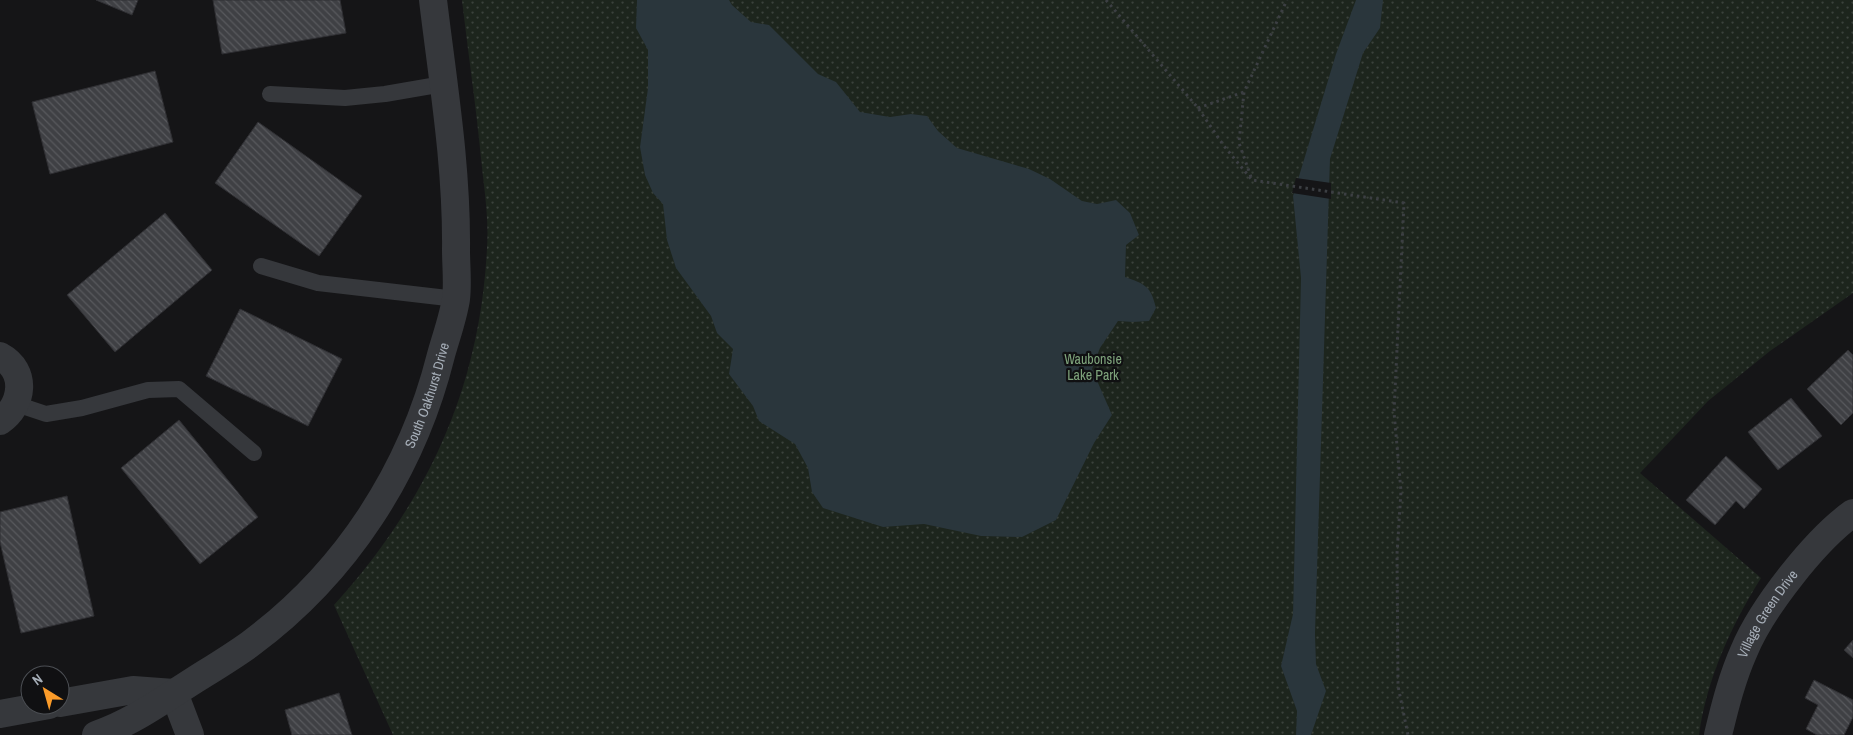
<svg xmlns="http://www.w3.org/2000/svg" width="1853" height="735" viewBox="0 0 1853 735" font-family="'Archivo Narrow',sans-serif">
<defs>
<pattern id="park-dots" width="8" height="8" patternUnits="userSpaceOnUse" patternTransform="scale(1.25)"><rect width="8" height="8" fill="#1d251d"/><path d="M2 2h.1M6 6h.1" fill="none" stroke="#3b423c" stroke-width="1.8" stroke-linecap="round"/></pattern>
<pattern id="building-back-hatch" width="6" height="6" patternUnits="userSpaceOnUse" patternTransform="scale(1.25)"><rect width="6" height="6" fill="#3f4044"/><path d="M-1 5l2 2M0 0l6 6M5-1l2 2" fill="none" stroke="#58595d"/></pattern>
</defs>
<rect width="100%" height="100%" fill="#151517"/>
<!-- park -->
<path fill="url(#park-dots)" d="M462,0H1853V293L1770,351L1708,401L1640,473L1761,578C1731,626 1707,678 1699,735H393L334,605C427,502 480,389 487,248C489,218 484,188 481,158C476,105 468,53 462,0Z"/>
<!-- water -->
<path fill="#2a363c" d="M637,0H729L732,5L751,22L769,25L818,74L836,82L860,112L890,117L911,114L927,116L938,131L957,148L1029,169L1050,179L1082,201L1097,204L1116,200L1130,213L1139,235L1126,245L1125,277C1145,284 1151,286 1156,308L1149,321L1133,322L1118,321L1100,348L1092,369L1112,415L1094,443L1056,520L1022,537L981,536L924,524L883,527L823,508L812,492L808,468L795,444L759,421L753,406L729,374L733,349L717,333L711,316L676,268L667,240L663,204L653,193L645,175L640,147L648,88V50L636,28Z
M1356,0H1383L1380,28L1363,53L1330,159L1315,634L1316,664L1326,691L1311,735H1296L1297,711L1281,666L1293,614L1301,278L1293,196L1336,54Z"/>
<!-- pier -->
<path fill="#151517" d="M1296,178L1331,183V199L1292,193Z"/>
<!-- building -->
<path fill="url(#building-back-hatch)" stroke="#2f2f33" d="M96,0H138L132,15Z
M213,0H340L346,33L222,54Z
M155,71L173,142L50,174L32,102Z
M258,122L362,196L319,256L215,183Z
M165,213L212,270L115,352L67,295Z
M240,309L342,359L308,426L206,376Z
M1848,350L1853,355V413L1841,425L1807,389Z
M1791,398L1822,436L1778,470L1748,432Z
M179,420L258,517L200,564L121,468Z
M1726,456L1762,489L1744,509L1736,501L1715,525L1686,500Z
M67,496L94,616L21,633L0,542V512Z
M1853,640V658L1844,650Z
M1814,680L1853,700V717L1844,735H1817L1806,729L1818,705L1805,698Z
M339,693L352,735H292L285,710Z"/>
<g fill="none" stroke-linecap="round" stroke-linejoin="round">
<!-- path -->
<path stroke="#3c3f43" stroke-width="3" stroke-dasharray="2.5 4" stroke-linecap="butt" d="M1106,0L1198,108L1224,146L1252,180L1404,203L1394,412L1401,491L1397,554L1398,686L1408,735
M1198,108L1244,92
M1251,177L1239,143L1244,92L1287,0"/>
<!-- service -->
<path stroke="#36383c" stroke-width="16" d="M270,94L345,98L385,94L443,84
M261,266L318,283L456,299
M16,404L46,414L82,408L148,390L179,389L254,453"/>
<!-- minor -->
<g stroke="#36383c" stroke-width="28">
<path d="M0,356C28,371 23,405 0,421"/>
<path d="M174,693L190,735"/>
<path d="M60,703L133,690L174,693"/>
<path d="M0,714L49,705"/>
<path id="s1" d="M96,735C133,722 160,702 193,681C212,669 232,657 250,644C346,573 412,471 441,355C446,337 453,318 456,299C458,283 456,266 456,250C457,166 443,83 433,0"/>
<path id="s2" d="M1718,735C1725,706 1732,678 1744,651C1762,608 1815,540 1853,513"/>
</g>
</g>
<g text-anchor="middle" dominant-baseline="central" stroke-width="4.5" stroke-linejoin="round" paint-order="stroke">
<!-- park labels -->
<g font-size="14" fill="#7fa47c" stroke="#101012">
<text x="1093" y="359">Waubonsie<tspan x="1093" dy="16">Lake Park</tspan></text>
</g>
<!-- street labels -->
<g font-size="14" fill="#a6aeb8" stroke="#101012">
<text stroke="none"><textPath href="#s1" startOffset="490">South Oakhurst Drive</textPath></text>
<text stroke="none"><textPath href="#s2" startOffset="132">Village Green Drive</textPath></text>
</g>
</g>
<!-- north arrow -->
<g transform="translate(45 690) rotate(323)"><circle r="24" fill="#101012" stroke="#4c4f54"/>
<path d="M0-4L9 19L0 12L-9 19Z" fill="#fb9b29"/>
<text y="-8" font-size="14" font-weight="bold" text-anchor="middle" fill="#a6aeb8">N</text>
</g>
</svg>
